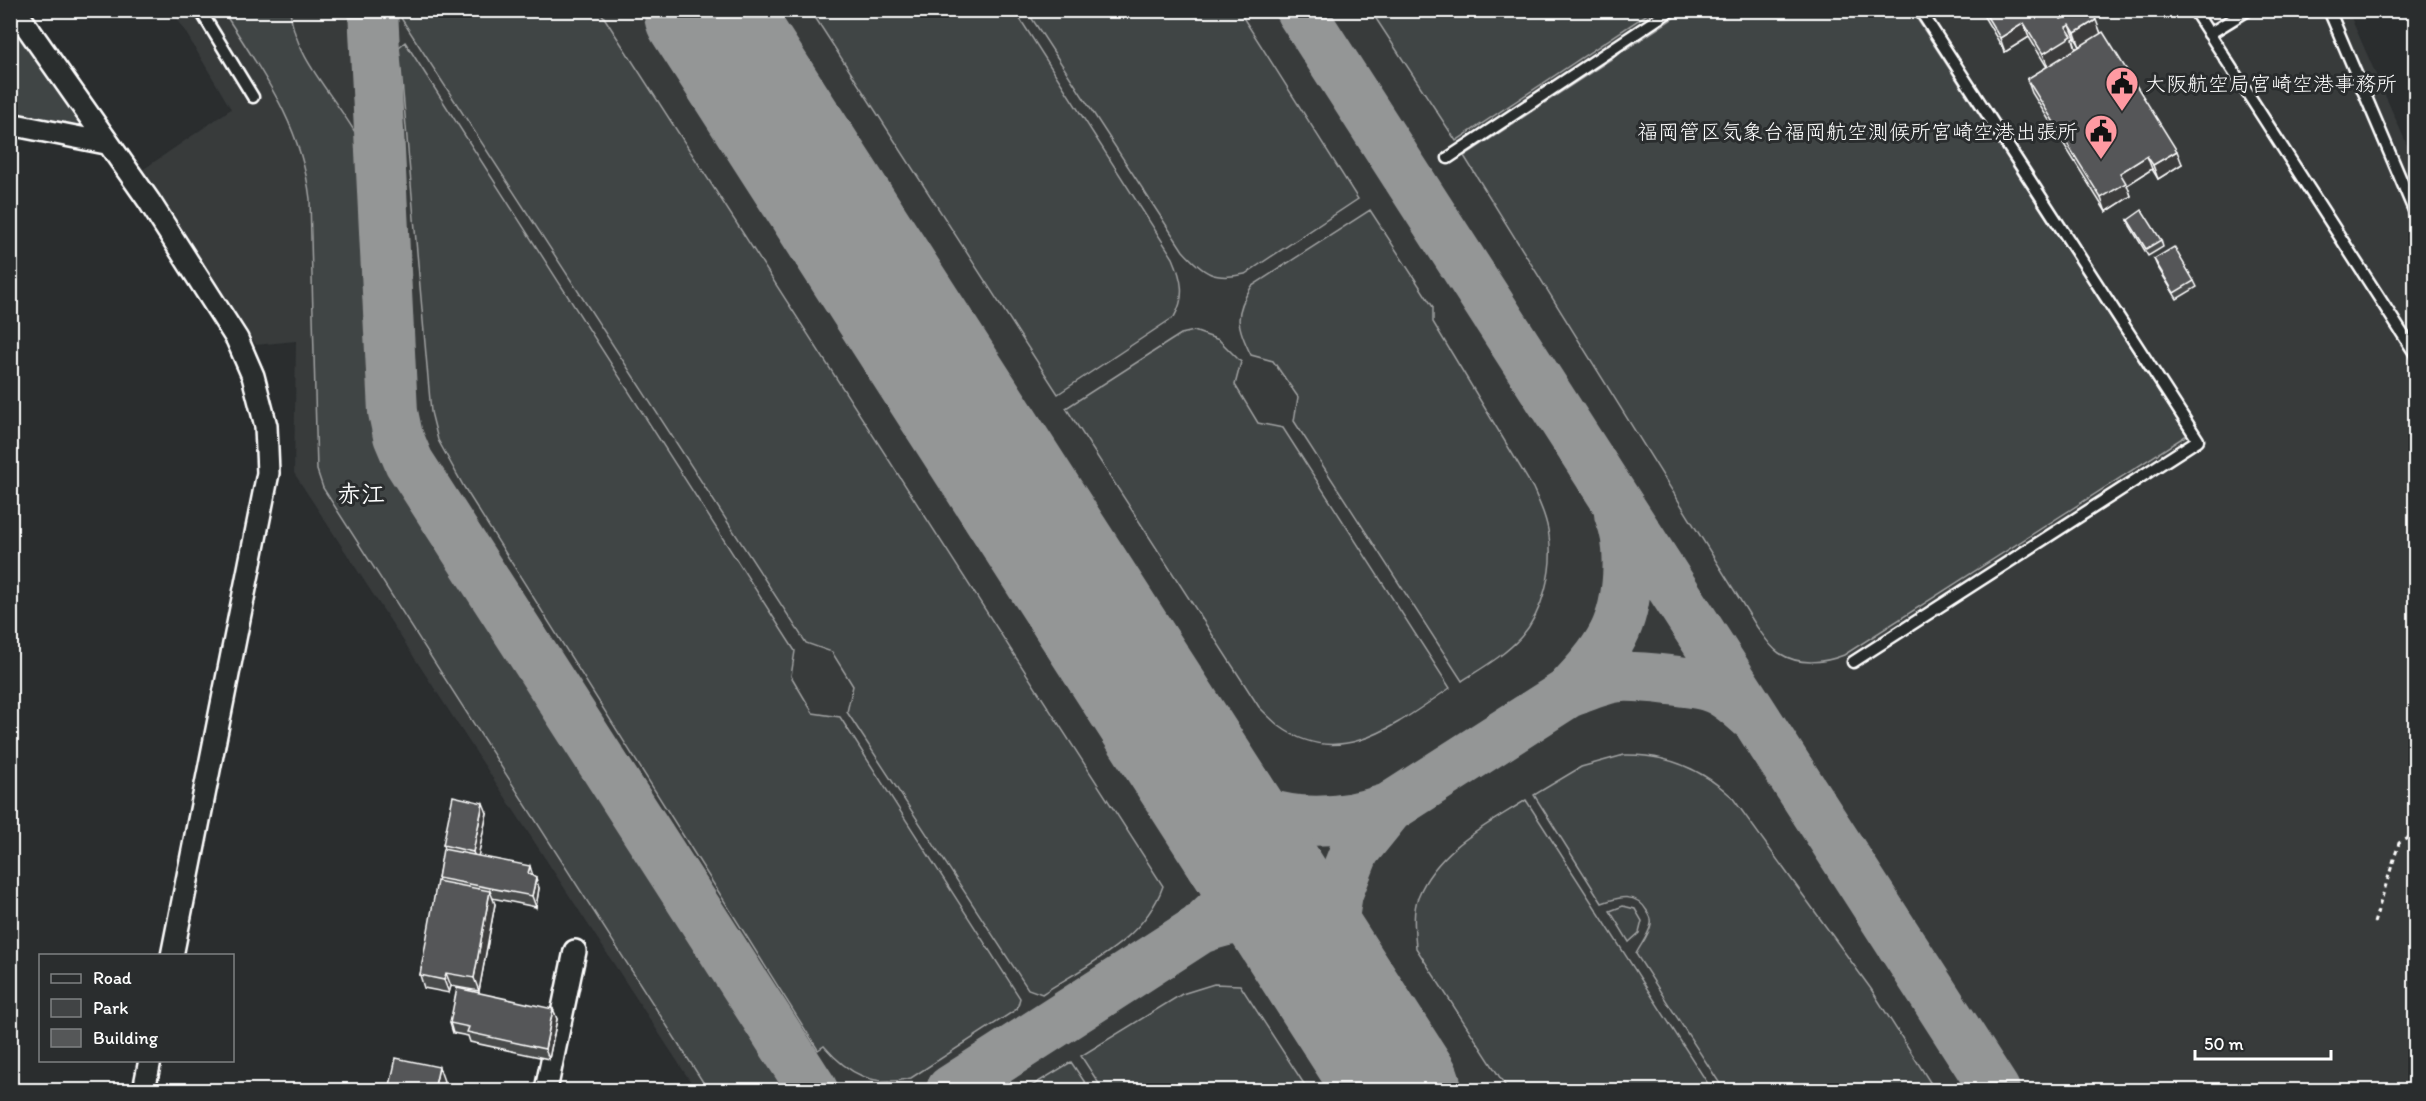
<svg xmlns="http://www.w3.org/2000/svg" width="2426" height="1101" viewBox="0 0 2426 1101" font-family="Itim,'Klee One',sans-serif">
<rect width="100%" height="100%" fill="#2a2d2e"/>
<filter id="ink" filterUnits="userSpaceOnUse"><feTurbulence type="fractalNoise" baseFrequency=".0167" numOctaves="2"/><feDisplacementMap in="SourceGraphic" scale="12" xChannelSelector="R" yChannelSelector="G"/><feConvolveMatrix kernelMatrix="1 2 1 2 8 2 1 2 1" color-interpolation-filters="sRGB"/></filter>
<g filter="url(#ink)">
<!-- built -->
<path fill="#373a3b" d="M173,11H2348L2415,163V1090H696L294,473L296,341L256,345L138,173L231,109Z"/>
<!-- green -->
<path fill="#414445" stroke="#a0a2a2" stroke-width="1.5" d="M223,11H290C295,58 333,94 356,134C362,146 365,158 368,170L377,413L382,439L399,481L785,1090H708L323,488L317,470L310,199C301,124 262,72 223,11Z
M400,11H600L1163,886C1144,940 1087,965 1042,994L1028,989L847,712L853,686L832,652L806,643L401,18Z
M811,11H1015L1173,258C1182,279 1186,297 1174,317L1058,394Z
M1027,11H1239L1358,199L1245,274C1214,281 1204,274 1183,251Z
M1371,11H1652L1456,141Z
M1684,11H1912L2187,435L1844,655C1824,663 1799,666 1779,653C1770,647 1763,635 1757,627L1464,156Z
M11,16L90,130L11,112Z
M405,42L795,651L791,676L813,713L840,717L1020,998L1017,1009L911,1078C874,1088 848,1074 824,1046L818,1050L464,487L438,440L431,412L399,47Z
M1370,210L1433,307V322L1533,488C1540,504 1547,519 1549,536C1554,569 1543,612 1521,637C1505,655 1482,668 1462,681L1294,421L1298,397L1273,361L1251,355C1237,327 1233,314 1252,286Z
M1194,331L1219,340L1241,362L1235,385L1258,423L1283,428L1450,688C1399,722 1341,772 1279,726C1272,720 1265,713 1259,707L1066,408L1170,341L1181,334Z
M1624,755C1666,754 1701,768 1732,797L1871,989L1935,1090H1724L1636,954C1641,944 1649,935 1651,924C1652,919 1650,916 1647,911C1636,892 1620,897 1602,903L1534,795L1581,767Z
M1526,800L1712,1090H1508L1416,948C1415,931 1412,913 1418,897C1437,850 1485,826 1526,800Z
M1623,906L1635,909L1642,921L1639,933L1629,942L1610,911Z
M1214,984L1240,985L1308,1090H1103L1081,1056L1182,994Z
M1071,1062L1090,1090H1025Z"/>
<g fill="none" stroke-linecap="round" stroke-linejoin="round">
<!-- taxiway -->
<path stroke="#949696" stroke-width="50" d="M373,10L393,412L398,436L409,462L813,1090
M1300,10L1995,1090
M1568,693C1585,675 1601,658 1613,635C1629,604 1633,546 1619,514
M1182,749C1192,760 1202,773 1214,783C1263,828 1330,828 1389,808
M1200,929L1224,906L1235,873L1236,853L1231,834L1213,800
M1357,1023L1337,970L1333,944L1334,918L1338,893L1355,850L1389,808L1568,693C1585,687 1603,678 1621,677C1638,676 1699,682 1713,688C1727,693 1740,705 1751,715
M951,1090L1200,929C1253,909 1280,918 1317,960"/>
<!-- runway -->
<path stroke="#949696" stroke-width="123" d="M705,10L1400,1090"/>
<defs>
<path id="service" d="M200,10L253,97
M2194,10L2416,355
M2329,10L2416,215
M2209,34L2248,10
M1448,158L1671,10
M1853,662L2198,440L1920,10"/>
<path id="minor" d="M15,10L149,201L237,339L253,376L266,426L268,473L172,956
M10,124L106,143
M144,1090L150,1060
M546,1090L575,951"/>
</defs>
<!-- service casing -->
<use href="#service" stroke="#fff" stroke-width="15"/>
<!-- minor casing -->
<use href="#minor" stroke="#fff" stroke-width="26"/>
<!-- path -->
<path stroke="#fff" stroke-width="3" stroke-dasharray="4.5 4.5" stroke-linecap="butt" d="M2374,923L2399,843L2416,833"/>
<!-- service -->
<use href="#service" stroke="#2a2d2e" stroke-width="10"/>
<!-- minor -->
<use href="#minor" stroke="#2a2d2e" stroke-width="21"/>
</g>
<!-- wall -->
<path fill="#494b4c" stroke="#fff" stroke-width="1.5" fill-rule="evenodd" d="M1980,10H2090L2101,33L2182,164L2158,179L2152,169L2127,185L2131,196L2106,212L2032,93L2027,79L2047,67L2029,37L2005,52ZM2075,38L2080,46L2076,49L2073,39Z
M2128,220L2161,240L2163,247L2148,256L2130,226Z
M2154,259L2194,281L2197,287L2177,299L2157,266Z
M487,813L478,856L533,876L539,888L536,907L492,898L495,904L479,991L451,986L449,993L424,988L420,975L439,881L438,878L444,849L443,845Z
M553,1009L557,1019L549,1059L470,1042L468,1036L453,1033L450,1023Z"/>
<!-- shaded-wall -->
<path fill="#3c3d3e" stroke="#fff" stroke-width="1.5" d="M2055,10H2071L2058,19Z
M2096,20L2101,34L2080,47L2075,33Z
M2024,23L2029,37L2005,52L2000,38Z
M2070,25L2075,38L2073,39L2076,49L2048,67L2043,54L2066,27Z
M2177,151L2182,164L2158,179L2153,165Z
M2147,156L2152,169L2127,185L2131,196L2106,212L2101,198L2120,173Z
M483,803L487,813L477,862L473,852Z
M530,866L533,876L532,883L528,873Z
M536,878L539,888L536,907L532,896Z
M490,891L495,904L479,991L474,978Z
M446,973L451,986L449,993L444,980Z
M553,1009L557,1019L549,1059L545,1049Z
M439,1067L444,1081L442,1090H434Z"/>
<!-- building -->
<path fill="#555758" stroke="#fff" stroke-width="1.5" d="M1983,10H2056L2061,19L2066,17L2063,13L2067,10H2090L2096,20L2075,33L2070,25L2066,27L2072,36L2043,54L2024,23L2000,38Z
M2103,32L2177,151L2153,165L2147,156L2120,173L2126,183L2101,198L2027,79Z
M2142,210L2161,240L2146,249L2128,220Z
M2174,247L2194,281L2174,293L2154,259Z
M453,796L483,803L473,852L443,845Z
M443,849L530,866L528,873L536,878L532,896L438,878Z
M437,881L490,891L474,978L446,973L444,980L420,975Z
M457,988L553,1009L545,1049L467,1032L469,1027L450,1023Z
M396,1058L439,1067L434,1090H389Z
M453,1084L487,1090H452Z"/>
</g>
<!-- icons -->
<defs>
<symbol id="civic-pin" viewBox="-11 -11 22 30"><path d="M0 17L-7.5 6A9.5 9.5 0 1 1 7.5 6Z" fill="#ff9aa2" stroke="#2a2d2e"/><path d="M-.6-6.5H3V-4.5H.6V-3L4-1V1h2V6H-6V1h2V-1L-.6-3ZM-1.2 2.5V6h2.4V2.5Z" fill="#111"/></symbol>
</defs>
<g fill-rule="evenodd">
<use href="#civic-pin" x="2103" y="64" width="38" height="52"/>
<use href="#civic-pin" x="2082" y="112" width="38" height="52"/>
</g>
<g text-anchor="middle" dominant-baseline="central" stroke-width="6" stroke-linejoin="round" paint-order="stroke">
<!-- poi labels -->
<g font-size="21" fill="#fff" stroke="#2a2d2e" text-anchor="start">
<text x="2145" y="83">大阪航空局宮崎空港事務所</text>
<text x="2078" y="131" text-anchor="end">福岡管区気象台福岡航空測候所宮崎空港出張所</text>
</g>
<!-- quarter labels -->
<g font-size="24" font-weight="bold" fill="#fff" stroke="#2a2d2e">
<text x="361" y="493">赤江</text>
</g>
</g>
<!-- margin -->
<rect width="2426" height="1101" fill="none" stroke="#2a2d2e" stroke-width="36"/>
<rect x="18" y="18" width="2390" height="1065" fill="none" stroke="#fff" stroke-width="2" filter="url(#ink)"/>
<!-- legend -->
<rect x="39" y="954" width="195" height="108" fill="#2a2d2e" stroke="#7f8182" stroke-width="1.5"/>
<rect x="51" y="974" width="30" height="9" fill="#2a2d2e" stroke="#7f8182" stroke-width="1.5"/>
<text x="93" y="984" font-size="18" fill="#ffffff">Road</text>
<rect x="51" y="999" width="30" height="18" fill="#414445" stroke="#7f8182" stroke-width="1.5"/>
<text x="93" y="1014" font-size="18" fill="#ffffff">Park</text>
<rect x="51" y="1029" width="30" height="18" fill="#555758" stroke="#7f8182" stroke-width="1.5"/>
<text x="93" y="1044" font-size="18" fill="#ffffff">Building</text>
<!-- scale -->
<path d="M2195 1050v9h136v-9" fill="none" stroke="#ffffff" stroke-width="3"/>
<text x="2204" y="1050" font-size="18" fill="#ffffff" stroke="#2a2d2e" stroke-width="4.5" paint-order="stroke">50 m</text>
</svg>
